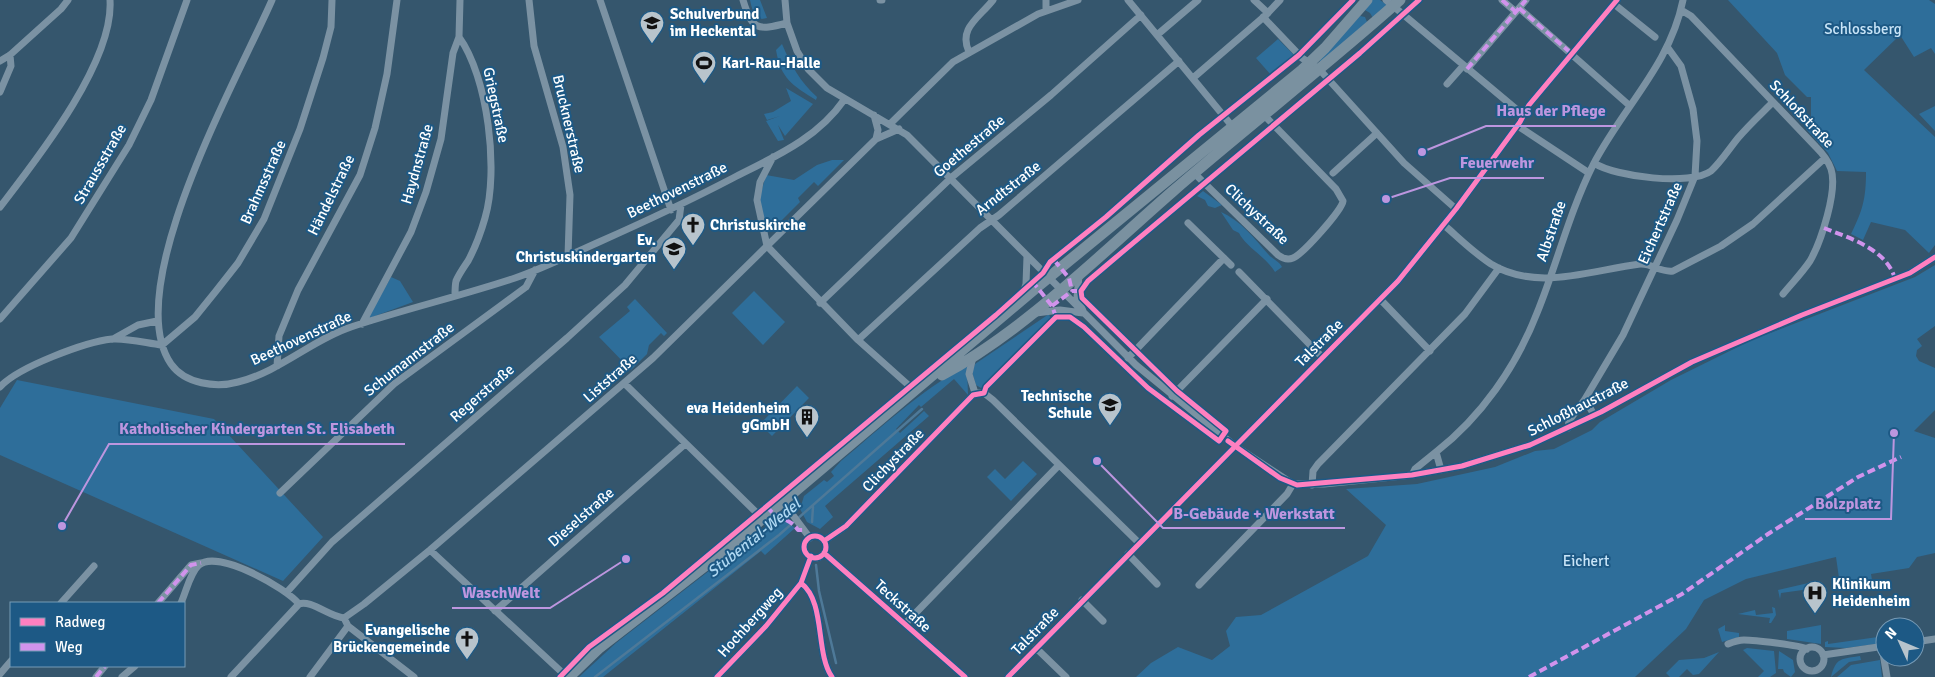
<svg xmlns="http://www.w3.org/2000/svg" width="1935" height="677" viewBox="0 0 1935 677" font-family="Signika,sans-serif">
<rect width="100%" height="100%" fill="#35566d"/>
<!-- green -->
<path fill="#2e6e9a" d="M750,0H760L767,18L762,19C753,15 752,9 750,0Z
M1372,0H1380L1387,5L1373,18L1370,13L1365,10Z
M1728,0H1929L1935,4V54L1931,48L1914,57L1900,35L1864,70L1935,137V245L1929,253L1905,230L1871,222L1863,240L1851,234C1863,210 1866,198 1866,172L1837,171L1828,153L1806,129L1811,117V97H1807L1785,75L1777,53Z
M1360,16L1365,17L1367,22L1320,63V59Z
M1278,39L1294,55L1271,75L1256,58Z
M782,44C791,65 800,82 817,97L816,100C792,85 781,79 776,50Z
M786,88L813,104L785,136L778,125L784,140L778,141L766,121L780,116L767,120L764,114L773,112L791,101Z
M1935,106V131L1919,114Z
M832,160H844L818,186L814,182L798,198L800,202L772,230L766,229L759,200L766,175L794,180L817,165Z
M1203,191L1222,205L1215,208L1208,206L1205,200L1197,196Z
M1221,212C1240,220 1254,238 1268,254C1272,259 1279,261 1282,267L1275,272C1266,257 1245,246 1239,233L1233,230Z
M1935,265V326L1917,339L1922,346L1917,350L1916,356L1919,361L1935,368V410L1914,431L1935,438V553L1917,557L1909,568L1871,574L1872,580L1840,585L1836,557L1746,579L1704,600L1686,629L1635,677H1136L1151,663L1178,647L1212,660L1230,646L1226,631L1236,617L1261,615L1368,556L1386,525L1346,489L1417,484L1495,467L1535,451L1554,449L1592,430L1600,422L1671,380L1752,340L1915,277Z
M391,277L400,281L413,302L367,319Z
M754,291L785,322L763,345L732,313Z
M635,299L667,333L664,336L661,333L649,345L647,354L631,370L599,337L630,311L627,307Z
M1049,314L1051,320L989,383L981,388L976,385L972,372L975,364Z
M967,366L968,395L954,379L921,407L919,405L896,429L900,433L924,411L929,416L825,506L833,517L820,529L807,522L800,509L804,496L824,480L827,482L834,476L831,472L841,461C881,428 920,390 967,366Z
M17,380L214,419L323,537L283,581L0,455V408Z
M797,386L809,398L772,436L760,424Z
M1023,461L1037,474L1011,501L987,477L995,469L1005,479Z
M776,519L786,520L795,528L765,555L761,551L603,677H579L616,643Z
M1817,581V588L1781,593L1780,599L1778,590Z
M1772,607L1775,608L1776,615L1771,623H1769L1770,618L1738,614L1755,610L1756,615L1773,613Z
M1725,625V631L1739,633V637L1722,642L1718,629Z
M1821,625V644L1787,639V631Z
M1885,636L1884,643L1846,648L1825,647V642L1828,641V644Z
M1747,648L1774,651L1776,673L1770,677H1758L1764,671L1743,650Z
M1779,651L1793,660L1795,672L1791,677L1784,672L1783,669H1778Z
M1719,652L1699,674L1693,675L1687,669L1679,677H1670L1666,673L1679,660L1704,658Z
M1860,656L1861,660L1849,662L1831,677C1836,657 1842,659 1860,656Z
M1880,660L1882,677H1837L1851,665Z"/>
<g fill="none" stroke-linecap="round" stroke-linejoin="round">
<!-- stream -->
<path stroke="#4e7998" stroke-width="2.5" d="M812,522L813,507
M816,565L819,591L836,663
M595,677L779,535L922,409"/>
<!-- minor -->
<path stroke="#7b92a3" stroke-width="7" d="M272,0C239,76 119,288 171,364C185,384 216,388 238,382C279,372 312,340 351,327C405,309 461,296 515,278C544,268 572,254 599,242C644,222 689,201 733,178C774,157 817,139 844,100
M529,0L534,46L563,147L570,195L568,256
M600,0L671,210
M743,0C752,30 757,31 787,23
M785,0L787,23L797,51L808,69L827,88L907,135L1136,365L1235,446L1293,484H1324L1412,475L1462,466L1530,445L1601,412L1692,362L1802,315L1910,273L1935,257
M880,0H882
M1046,0V10
M1128,0L1232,126
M1254,0L1268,13
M1386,0L1522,114
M1502,0L1516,12
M1614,4L1655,37
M1519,8L1630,106
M1681,10L1691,16L1816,147C1822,153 1828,160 1831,169C1838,190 1821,242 1810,261C1802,273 1792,283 1783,294
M1263,17L1302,58L1319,69L1404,163L1456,209
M1157,35L1198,0
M969,52C958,28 979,18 993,0
M0,61L10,55L61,9L68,0
M1467,69L1526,0
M1193,78L1266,15L1280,0
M1447,84L1463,66
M0,92L11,66L10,55
M874,115L878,130L876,139
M890,124L953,62L1038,14L1078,0
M1518,126L1589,173
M773,157L760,182L757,200L767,246L858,340L915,391
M1594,163C1615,177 1691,186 1711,171C1721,162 1729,149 1738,138C1749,125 1761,114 1773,102
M1194,173L1278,255C1282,258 1288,260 1293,258C1303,254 1342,210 1343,201L1336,189L1264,115
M1333,173L1377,133
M0,207C37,159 114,62 110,0
M1188,223L1231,265
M1444,225C1459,238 1474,253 1491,264C1537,292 1591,270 1640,264C1652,263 1661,273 1673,271L1721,246L1753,224L1825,158
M1239,272L1322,357
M1079,276L1077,297L1083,311
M455,296C455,291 455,285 456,281C459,274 464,267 468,261C475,248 481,232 485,218C499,171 488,77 459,37
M1021,299L1026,284L1027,256
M1380,299L1430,351
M820,303L952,177L1051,95L1141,15
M1036,313L1060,310L1083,313
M0,319L71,238L129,145L151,100L187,0
M362,324L411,232L426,192L441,139L453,53L459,37L460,0
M113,339L138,325L157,321
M858,340L980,228L999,215L1179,61
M973,357L969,374L975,393
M1128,358L1224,258
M277,366L279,336L298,290L360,175L375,128L387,74L397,0
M625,384L763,519
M0,387C18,367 85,342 112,339C128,338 146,343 162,345L195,317L216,291L238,263L264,219L300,129L323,58L331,27L332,0
M975,393H984L993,400L1139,543
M1172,396L1267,299
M1594,415L1585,399L1623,335L1677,220L1695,176L1697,141L1693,109L1681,66L1668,48
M1568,428L1569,421L1585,399
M1441,470L1436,452C1481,417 1516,367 1537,313C1557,264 1569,213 1593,165C1623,107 1670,65 1683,0
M1412,475L1415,469L1436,452
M1312,485L1313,471L1318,464L1465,314L1499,268
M280,493L394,384L526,287L535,270
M783,502L810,538
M804 547a11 11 0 1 1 22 0a11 11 0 1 1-22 0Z
M824,541L846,526L975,393
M430,550L567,677
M824,553L965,677
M1128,554L1157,584
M801,583C826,602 815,653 832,677
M1199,585L1287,494L1293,484
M287,592L332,542L567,338L625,285L679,220L681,205
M1082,600L1103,621
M61,603L94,566
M158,603L191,565L201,563
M181,603C186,592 190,573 199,565C218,549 286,588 299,604
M299,604C310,599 330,617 344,618
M495,611L685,444
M344,618L364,604L430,550L653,358L876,139L899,129
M344,618L348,626L414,677
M905,624L1059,465
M1915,642L1935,639
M1728,644C1733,642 1738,640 1744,640C1753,640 1800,645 1807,649
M1882,647L1887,677
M1800 659a12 12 0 1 1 24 0a12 12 0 1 1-24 0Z
M1036,648L1066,677
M1823,655L1885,646
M0,674L11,661
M96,677L105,666
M122,677L135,666
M231,677L299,604
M310,677L348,626
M717,677L766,626L801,583L811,556
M1008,677L1398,281L1456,209L1520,122L1529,105L1617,0"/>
<!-- primary -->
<path stroke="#7a91a0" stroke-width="11" d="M942,375C1024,331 1101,254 1172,192C1247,127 1326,66 1400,0
M569,677L598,649L723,552L1037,287L1302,70L1325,48L1367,0"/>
<!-- quiet -->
<path stroke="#d193ec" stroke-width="4" stroke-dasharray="8 4" stroke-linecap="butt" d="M1502,0L1516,12
M1519,8L1572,54
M1467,69L1526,0
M1824,228C1849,238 1887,249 1895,279
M1054,260L1069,278L1072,291
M1032,281L1052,306L1056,317
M1052,306L1072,291H1077
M767,506C775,520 790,517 798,530H804
M158,603L191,565L201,563
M96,677L105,666
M1529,677L1682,594L1768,534L1858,477L1901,457"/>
<defs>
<path id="cycleway" d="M1228,441L1280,478L1297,485L1412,475L1462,466L1530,445L1601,412L1692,362L1802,315L1910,273L1935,257
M804 547a11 11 0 1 1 22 0a11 11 0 1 1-22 0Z
M824,541L846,526L973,395L984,393L986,387L1056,317H1070L1084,327L1148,388L1219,441L1226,431L1177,391L1082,298L1081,291L1088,281L1114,259L1360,53L1419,0
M824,553L965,677
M801,583C826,602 815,653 832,677
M560,677L589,647L663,593L996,315L1043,273L1050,262L1106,217L1199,135L1299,55L1353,0
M717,677L766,626L801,583L811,556
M1008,677L1398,281L1456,209L1520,122L1529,105L1617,0"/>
</defs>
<!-- cycleway casing -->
<use href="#cycleway" stroke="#1d5985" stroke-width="8"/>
<!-- cycleway -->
<use href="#cycleway" stroke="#ff80c0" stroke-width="5"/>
</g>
<!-- icons -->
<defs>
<symbol id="school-pin" viewBox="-11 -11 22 30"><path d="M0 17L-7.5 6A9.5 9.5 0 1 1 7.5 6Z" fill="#b8c4cc" stroke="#1d5985"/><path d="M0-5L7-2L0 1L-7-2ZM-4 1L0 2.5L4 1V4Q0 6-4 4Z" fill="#111"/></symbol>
<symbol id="stadium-pin" viewBox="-11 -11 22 30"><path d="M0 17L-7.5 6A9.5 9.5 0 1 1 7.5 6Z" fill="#b8c4cc" stroke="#1d5985"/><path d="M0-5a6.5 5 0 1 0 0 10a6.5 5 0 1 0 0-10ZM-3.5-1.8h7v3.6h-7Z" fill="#111"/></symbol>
<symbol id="church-pin" viewBox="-11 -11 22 30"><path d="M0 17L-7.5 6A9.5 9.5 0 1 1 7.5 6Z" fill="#b8c4cc" stroke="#1d5985"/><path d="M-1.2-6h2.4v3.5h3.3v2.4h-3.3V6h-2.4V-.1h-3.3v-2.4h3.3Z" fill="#111"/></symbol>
<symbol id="building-pin" viewBox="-11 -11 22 30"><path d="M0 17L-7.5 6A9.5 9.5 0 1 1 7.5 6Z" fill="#b8c4cc" stroke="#1d5985"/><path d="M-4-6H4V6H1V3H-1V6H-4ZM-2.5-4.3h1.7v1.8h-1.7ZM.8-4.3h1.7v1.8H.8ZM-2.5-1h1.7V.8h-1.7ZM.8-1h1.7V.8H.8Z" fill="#111"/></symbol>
<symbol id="hospital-pin" viewBox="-11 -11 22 30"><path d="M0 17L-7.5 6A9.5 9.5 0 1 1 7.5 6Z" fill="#b8c4cc" stroke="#1d5985"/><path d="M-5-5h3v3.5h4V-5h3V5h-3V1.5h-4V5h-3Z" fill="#111"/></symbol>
</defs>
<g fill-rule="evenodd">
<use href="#school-pin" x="638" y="9" width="28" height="38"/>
<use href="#stadium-pin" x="690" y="49" width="28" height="38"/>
<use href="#church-pin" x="679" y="211" width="28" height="38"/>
<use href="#school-pin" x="660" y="235" width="28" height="38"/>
<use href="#school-pin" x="1096" y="391" width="28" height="38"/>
<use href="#building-pin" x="793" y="403" width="28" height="38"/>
<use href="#hospital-pin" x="1801" y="579" width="28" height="38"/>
<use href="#church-pin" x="453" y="625" width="28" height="38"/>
</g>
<g text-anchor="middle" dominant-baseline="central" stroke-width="4" stroke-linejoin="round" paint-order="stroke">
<!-- poi labels -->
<g font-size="15" font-weight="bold" fill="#fff" stroke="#1d5985" text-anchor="start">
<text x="670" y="14">Schulverbund<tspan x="670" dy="17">im Heckental</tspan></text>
<text x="722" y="63">Karl-Rau-Halle</text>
<text x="710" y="225">Christuskirche</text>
<text x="656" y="240" text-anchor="end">Ev.<tspan x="656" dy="17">Christuskindergarten</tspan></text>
<text x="1092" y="396" text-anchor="end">Technische<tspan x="1092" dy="17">Schule</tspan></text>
<text x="790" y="408" text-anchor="end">eva Heidenheim<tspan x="790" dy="17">gGmbH</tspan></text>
<text x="1832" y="584">Klinikum<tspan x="1832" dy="17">Heidenheim</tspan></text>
<text x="450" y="630" text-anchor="end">Evangelische<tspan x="450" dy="17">Brückengemeinde</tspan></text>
</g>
<!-- park labels -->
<g font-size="15" fill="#c9e5f8" stroke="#1d5985">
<text x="1863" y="29">Schlossberg</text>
<text x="1586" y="561">Eichert</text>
</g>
<!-- street labels -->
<g font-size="15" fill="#fff" stroke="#1d5985">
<text transform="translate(496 105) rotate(78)">Griegstraße</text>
<text transform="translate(1802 114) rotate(47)">Schloßstraße</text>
<text transform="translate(569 124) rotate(77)">Brucknerstraße</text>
<text transform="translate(969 146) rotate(-40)">Goethestraße</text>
<text transform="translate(100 164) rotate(-60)">Straussstraße</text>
<text transform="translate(417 164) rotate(-74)">Haydnstraße</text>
<text transform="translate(263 182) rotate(-66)">Brahmsstraße</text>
<text transform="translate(1008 188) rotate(-38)">Arndtstraße</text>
<text transform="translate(677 190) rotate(-26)">Beethovenstraße</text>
<text transform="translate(331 195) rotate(-64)">Händelstraße</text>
<text transform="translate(1257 214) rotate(43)">Clichystraße</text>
<text transform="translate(1660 223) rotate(-66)">Eichertstraße</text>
<text transform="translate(1551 231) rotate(-71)">Albstraße</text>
<text transform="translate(301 338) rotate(-25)">Beethovenstraße</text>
<text transform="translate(1319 343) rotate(-45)">Talstraße</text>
<text transform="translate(409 359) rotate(-38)">Schumannstraße</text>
<text transform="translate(610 378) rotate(-41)">Liststraße</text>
<text transform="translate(482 393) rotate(-41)">Regerstraße</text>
<text transform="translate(1578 407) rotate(-27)">Schloßhaustraße</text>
<text transform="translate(893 460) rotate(-46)">Clichystraße</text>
<text transform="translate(581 517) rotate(-41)">Dieselstraße</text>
<text transform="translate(903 606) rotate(42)">Teckstraße</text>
<text transform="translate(750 622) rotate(-48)">Hochbergweg</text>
<text transform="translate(1035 631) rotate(-46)">Talstraße</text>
</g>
<!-- water labels -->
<g font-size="16" font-style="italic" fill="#afd8f2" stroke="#1d5985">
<text transform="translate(754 538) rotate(-39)">Stubental-Wedel</text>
</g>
</g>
<!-- callouts -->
<path fill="none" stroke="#bd96df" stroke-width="2" d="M1422 152L1486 126H1616M1386 199L1450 178H1544M62 526L109 444H405M1894 433L1891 519H1805M1097 461L1163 528H1345M626 559L550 608H452"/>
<g fill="#bd96df" stroke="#1d5985" stroke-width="2">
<circle cx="1422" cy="152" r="5"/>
<circle cx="1386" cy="199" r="5"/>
<circle cx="62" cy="526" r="5"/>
<circle cx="1894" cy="433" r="5"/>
<circle cx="1097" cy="461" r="5"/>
<circle cx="626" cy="559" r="5"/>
</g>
<g font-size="16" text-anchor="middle" font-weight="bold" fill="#bd96df" stroke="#1d5985" stroke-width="4" stroke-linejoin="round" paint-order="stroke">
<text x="1551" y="116">Haus der Pflege</text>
<text x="1497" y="168">Feuerwehr</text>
<text x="257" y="434">Katholischer Kindergarten St. Elisabeth</text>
<text x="1848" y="509">Bolzplatz</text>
<text x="1254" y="519">B-Gebäude + Werkstatt</text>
<text x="501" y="598">WaschWelt</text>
</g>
<!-- legend -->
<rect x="10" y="602" width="175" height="65" fill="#1d5985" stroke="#779bb6"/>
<rect x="20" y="618" width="25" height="8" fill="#ff80c0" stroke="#779bb6"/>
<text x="55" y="627" font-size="15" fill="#ffffff">Radweg</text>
<rect x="20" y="643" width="25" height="8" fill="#d193ec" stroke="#779bb6"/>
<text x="55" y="652" font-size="15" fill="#ffffff">Weg</text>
<!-- north arrow -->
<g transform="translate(1900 642) rotate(314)"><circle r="24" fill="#1d5985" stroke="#779bb6"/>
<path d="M0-4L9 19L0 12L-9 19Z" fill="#b8c4cc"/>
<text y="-8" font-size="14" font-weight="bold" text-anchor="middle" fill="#ffffff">N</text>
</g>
</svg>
